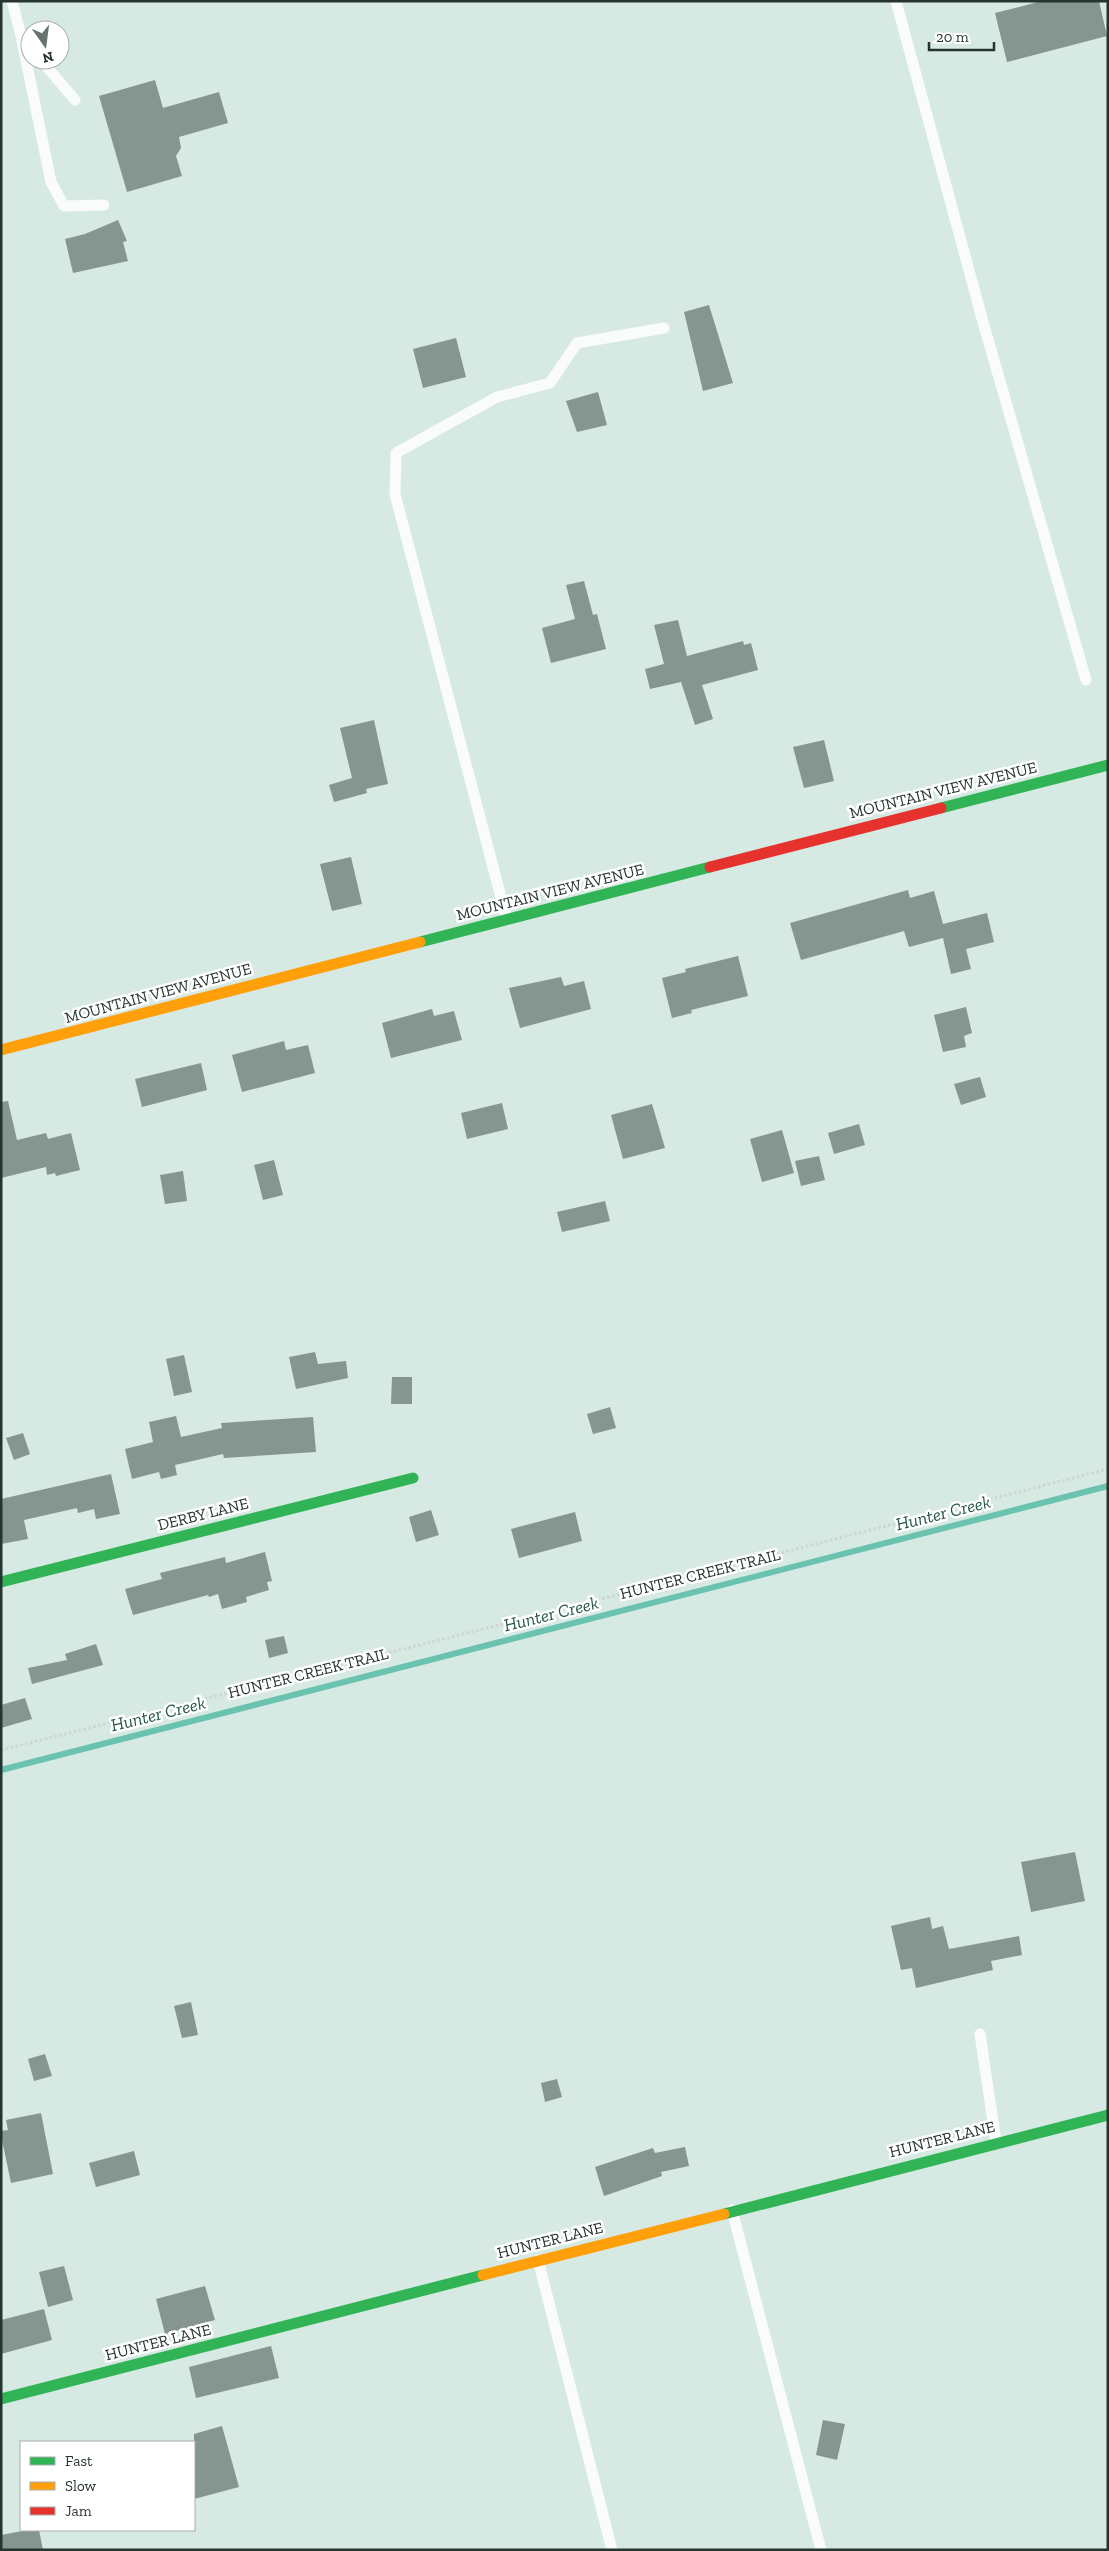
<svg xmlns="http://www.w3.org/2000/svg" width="1109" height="2551" viewBox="0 0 1109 2551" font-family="'Zilla Slab',serif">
<rect width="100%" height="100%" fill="#d6e9e3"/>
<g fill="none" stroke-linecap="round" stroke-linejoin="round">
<!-- stream -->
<path stroke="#69c3ae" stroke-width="6" d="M1,1770L1108,1486"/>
</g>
<!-- building -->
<path fill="#869590" d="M1042,1H1099L1107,36L1007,62L995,13Z
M155,80L163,108L219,92L228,123L179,137L181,148L176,156L182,176L127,192L99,96Z
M118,220L127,241L123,242L128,261L73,273L65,239L85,234Z
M709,305L733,383L703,391L684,312Z
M456,338L466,377L423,388L413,349Z
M598,392L607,425L577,432L566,401Z
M584,581L593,615L597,614L606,649L551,663L542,628L575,619L566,585Z
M678,620L687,656L743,641L744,645L751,643L758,670L702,685L713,719L695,725L681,682L650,689L645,669L664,664L654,625Z
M374,720L388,784L366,789L367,793L334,802L329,785L352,778L340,728Z
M824,740L834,781L804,788L793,747Z
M351,857L362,904L332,911L320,864Z
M908,890L910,898L934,891L943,924L987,913L994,942L966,949L971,969L951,974L943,938L909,947L904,931L801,960L790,923Z
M738,956L748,996L691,1010L692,1013L672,1018L662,978L686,972L685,969Z
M561,977L564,986L584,981L591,1009L520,1028L509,988Z
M966,1007L972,1033L964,1036L966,1047L943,1052L934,1015Z
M432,1009L434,1016L454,1011L462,1040L391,1058L382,1023Z
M284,1041L286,1050L308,1045L315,1073L242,1092L232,1055Z
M201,1063L207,1090L142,1107L135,1079Z
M980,1077L986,1097L961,1105L954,1084Z
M8,1101L17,1140L46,1133L48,1139L71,1133L80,1170L56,1176L55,1173L47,1175L46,1167L1,1178V1102Z
M502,1103L508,1129L467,1139L461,1113Z
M652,1104L665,1148L623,1159L611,1115Z
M859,1124L865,1145L834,1154L828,1133Z
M782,1130L794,1173L762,1182L750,1139Z
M819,1156L825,1180L801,1186L795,1161Z
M274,1160L283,1195L263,1200L254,1165Z
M183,1171L187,1201L165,1204L160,1175Z
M605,1201L610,1221L562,1232L557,1212Z
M315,1352L318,1364L346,1361L348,1378L296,1389L289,1357Z
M184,1355L192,1392L174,1396L166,1359Z
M392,1377H412V1404H391Z
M610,1407L616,1428L593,1434L587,1414Z
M176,1416L181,1437L222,1428L221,1423L313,1417L316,1452L224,1458L223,1454L175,1465L177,1475L161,1479L159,1472L132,1479L125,1449L153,1442L149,1422Z
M23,1433L30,1454L14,1460L6,1438Z
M111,1474L120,1514L96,1519L94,1509L78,1513L77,1508L24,1520L28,1539L1,1544V1499Z
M431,1510L439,1535L416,1542L409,1517Z
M575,1512L582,1541L519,1558L511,1529Z
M265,1552L272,1581L267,1582L269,1590L246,1597L247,1602L222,1609L218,1594L209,1597L208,1595L133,1615L125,1589L162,1579L160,1573L225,1557L226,1563Z
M284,1636L288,1653L269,1658L265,1640Z
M96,1644L103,1665L32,1684L28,1668L67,1660L65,1654Z
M25,1698L32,1719L1,1728V1705Z
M1075,1852L1085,1901L1031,1912L1021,1862Z
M930,1917L932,1929L943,1926L949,1949L1019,1936L1022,1955L991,1961L993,1970L916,1988L912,1968L901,1970L891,1926Z
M191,2002L198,2035L182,2038L174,2006Z
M45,2054L52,2076L34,2081L28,2059Z
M557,2079L562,2097L545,2102L541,2083Z
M41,2113L53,2174L11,2183L1,2135V2131L8,2130L6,2120Z
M685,2147L689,2166L661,2172L662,2176L604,2196L595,2167L653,2148L655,2153Z
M134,2151L140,2175L96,2187L89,2163Z
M64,2266L73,2300L48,2307L39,2272Z
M205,2286L215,2320L165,2334L156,2299Z
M44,2309L52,2340L1,2354V2320Z
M271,2346L279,2378L196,2398L189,2367Z
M823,2420L845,2424L837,2460L816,2455Z
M222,2426L239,2487L194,2499V2434Z
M28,2530H39L43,2550H1V2535Z"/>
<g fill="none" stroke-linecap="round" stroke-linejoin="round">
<!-- path -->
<path stroke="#ced5d3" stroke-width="3" stroke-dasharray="2.5 2.5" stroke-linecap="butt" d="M1,1750L543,1614L1108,1469"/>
<!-- lane -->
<path stroke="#f9fcfb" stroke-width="11" d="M12,1L21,36L26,42
M896,1L983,322L1086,680
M21,36L51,182L64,206L104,205
M41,60L75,100
M507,920L395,494L396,453L497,397L550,383L577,343L664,328
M980,2034L996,2142
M732,2210L821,2550
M538,2260L612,2550"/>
<!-- fast -->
<path stroke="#30b455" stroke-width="11" d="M941,808L1108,765
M420,942L710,867
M1,1582L413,1478
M724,2214L1108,2115
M1,2399L483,2275"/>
<!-- slow -->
<path stroke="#ff9f0a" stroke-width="11" d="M1,1050L420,942
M483,2275L724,2214"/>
<!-- jam -->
<path stroke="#e5322d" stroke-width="11" d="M710,867L941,808"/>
</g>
<g text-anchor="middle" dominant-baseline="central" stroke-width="5" stroke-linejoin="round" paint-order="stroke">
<!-- street labels -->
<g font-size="16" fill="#263430" stroke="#fff">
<text transform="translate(943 790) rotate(-14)">MOUNTAIN VIEW AVENUE</text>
<text transform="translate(550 892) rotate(-14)">MOUNTAIN VIEW AVENUE</text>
<text transform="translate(158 993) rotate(-15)">MOUNTAIN VIEW AVENUE</text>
<text transform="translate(203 1514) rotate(-14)">DERBY LANE</text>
<text transform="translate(700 1574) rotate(-14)">HUNTER CREEK TRAIL</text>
<text transform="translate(308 1673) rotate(-14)">HUNTER CREEK TRAIL</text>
<text transform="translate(942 2139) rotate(-14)">HUNTER LANE</text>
<text transform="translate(550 2240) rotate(-14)">HUNTER LANE</text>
<text transform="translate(158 2342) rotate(-14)">HUNTER LANE</text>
</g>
<!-- water labels -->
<g font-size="18" font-style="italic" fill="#255549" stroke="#fff">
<text transform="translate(943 1513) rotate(-14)">Hunter Creek</text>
<text transform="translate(551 1614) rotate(-14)">Hunter Creek</text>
<text transform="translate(158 1714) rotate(-14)">Hunter Creek</text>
</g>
</g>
<!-- border -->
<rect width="1109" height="2551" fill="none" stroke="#263430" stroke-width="5"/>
<!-- legend -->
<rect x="20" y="2441" width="175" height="90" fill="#ffffff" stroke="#a8aeac"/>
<rect x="30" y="2457" width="25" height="8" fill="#30b455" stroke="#a8aeac"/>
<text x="65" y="2466" font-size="15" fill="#263430">Fast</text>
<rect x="30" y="2482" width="25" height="8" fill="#ff9f0a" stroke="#a8aeac"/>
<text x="65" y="2491" font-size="15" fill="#263430">Slow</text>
<rect x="30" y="2507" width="25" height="8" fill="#e5322d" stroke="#a8aeac"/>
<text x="65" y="2516" font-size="15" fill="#263430">Jam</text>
<!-- north arrow -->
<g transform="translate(45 45) rotate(166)"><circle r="24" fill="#ffffff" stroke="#a8aeac"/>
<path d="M0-4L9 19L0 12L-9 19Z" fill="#64736f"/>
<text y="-8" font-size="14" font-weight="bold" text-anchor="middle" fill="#263430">N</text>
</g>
<!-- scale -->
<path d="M929 42v8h65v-8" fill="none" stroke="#263430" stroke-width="2.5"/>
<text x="936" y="42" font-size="15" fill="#263430" stroke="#ffffff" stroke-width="4" paint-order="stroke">20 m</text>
</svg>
